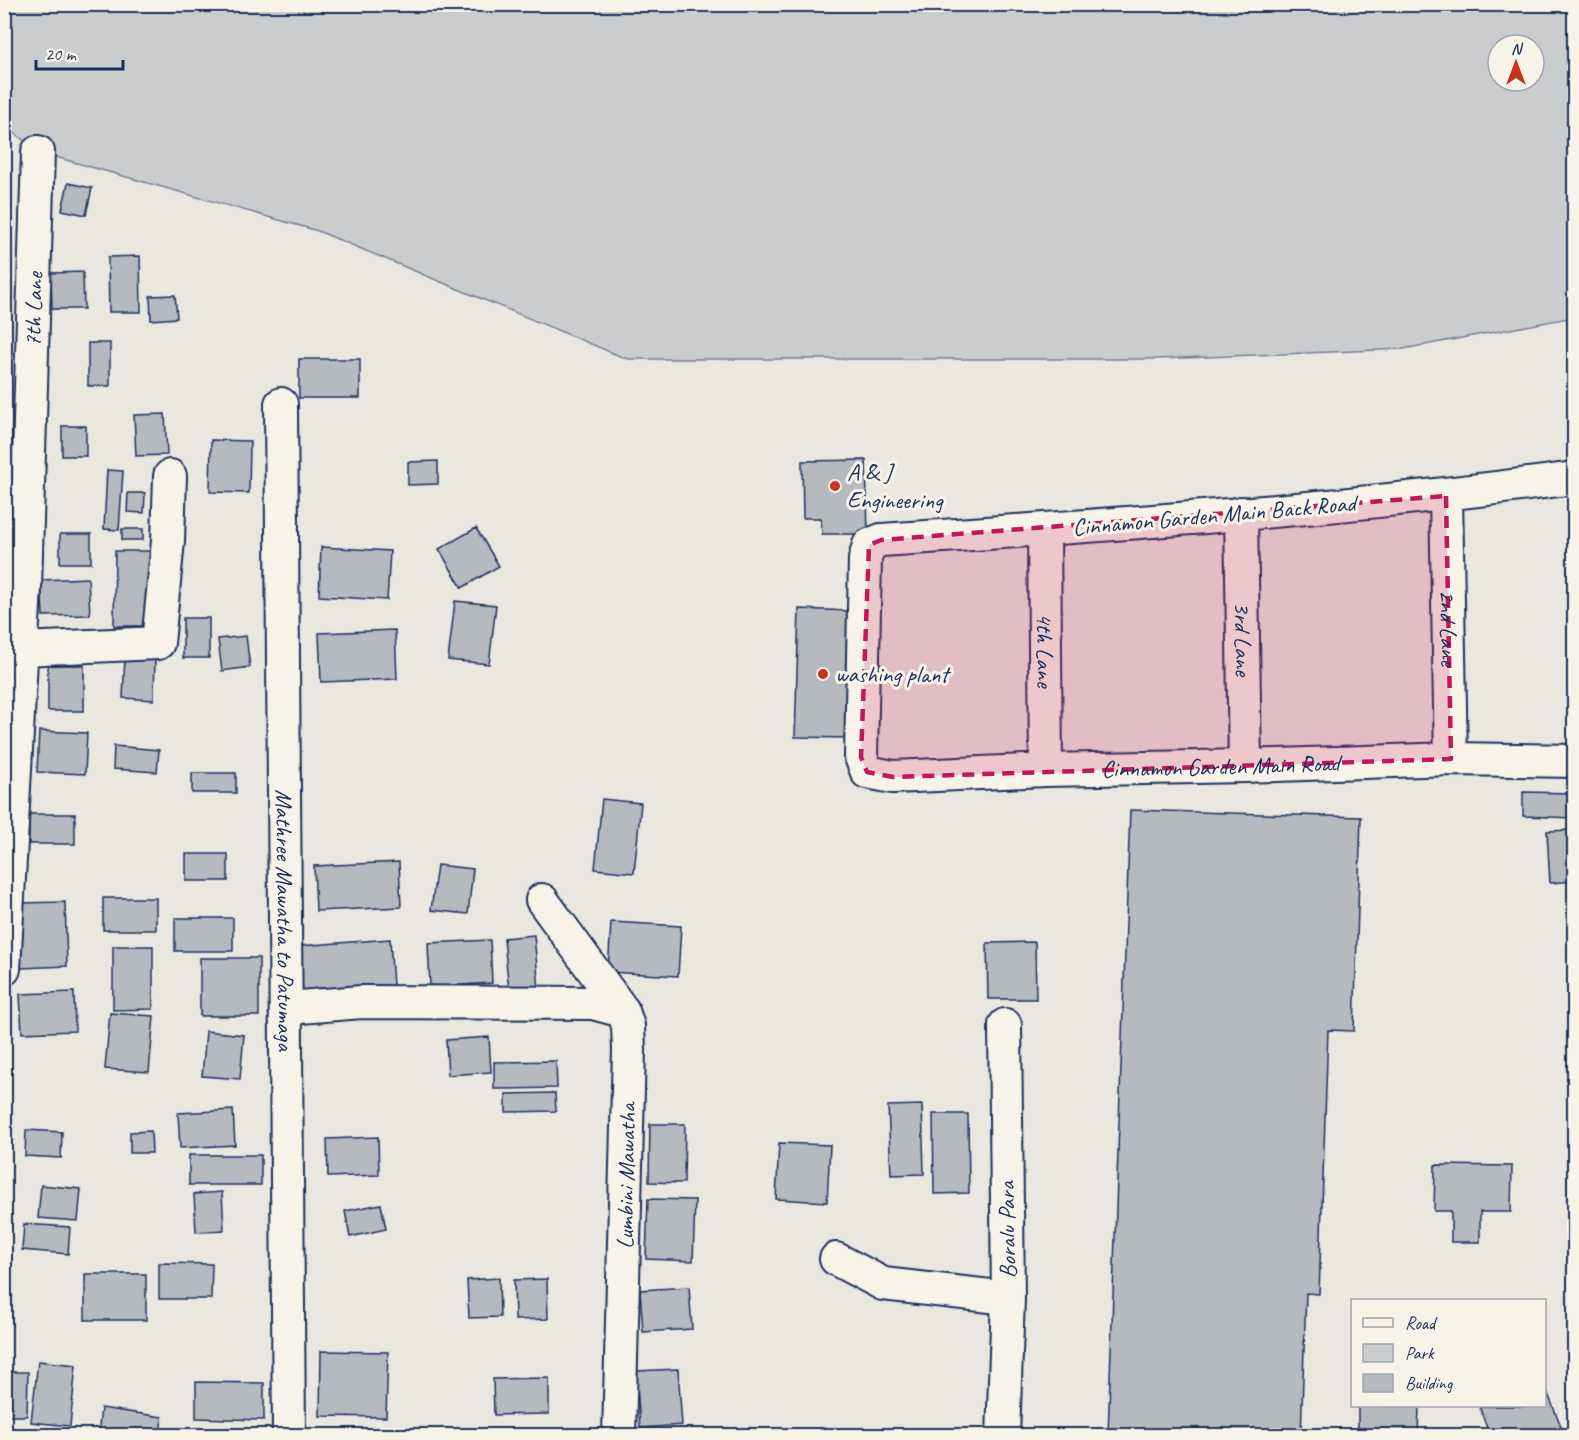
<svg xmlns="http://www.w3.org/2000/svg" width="1579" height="1440" viewBox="0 0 1579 1440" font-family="Caveat,sans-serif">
<rect width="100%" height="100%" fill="#eae7e0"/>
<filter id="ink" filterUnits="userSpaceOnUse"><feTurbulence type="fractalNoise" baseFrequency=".0167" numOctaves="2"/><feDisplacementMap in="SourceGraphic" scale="12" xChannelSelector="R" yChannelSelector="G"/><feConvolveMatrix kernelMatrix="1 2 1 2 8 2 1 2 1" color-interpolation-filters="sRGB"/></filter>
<g filter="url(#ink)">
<!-- green -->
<path fill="#cbcccd" stroke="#737e96" stroke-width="1.5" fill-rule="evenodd" d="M4,5H1574V317L1403,349L1157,359H627L318,231L38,152L5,125ZM1498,45H1534V81H1498Z"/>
<!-- building -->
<path fill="#b6babf" stroke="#1b2f5e" stroke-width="1.5" d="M68,183L92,188L86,215L62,210Z
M4,192L8,233H4Z
M140,256L141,312H109L108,257Z
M83,272L84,309H52L51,273Z
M175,295L177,318L151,320L150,296Z
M88,343H110V386H88Z
M299,359H360V398H299Z
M165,414L167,455L136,456L134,415Z
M62,426H86V456H62Z
M211,440L250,441L249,493L210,492Z
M866,460L868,534H822L821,518H803L802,461Z
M438,461V484L408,485V462Z
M107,470L123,471L119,530L104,529Z
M128,493H145L144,513L127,512Z
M476,528L499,566L462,588L439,549Z
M122,529H143V540H122Z
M60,534H91V563H60Z
M321,547L390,551L387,600L319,596Z
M115,551H151L150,626H114Z
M88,578L90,615L43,616L41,580Z
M455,601L496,605L489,664L448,660Z
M799,609L852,611L848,738L795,737Z
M183,618H209V658H183Z
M395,630L397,679L321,682L319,633Z
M246,636L250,667L222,671L218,639Z
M125,656L155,657L154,700L123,698Z
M48,665H84V711H48Z
M39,731L87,733L85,774L37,772Z
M114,746L159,750L157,772L113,769Z
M192,773H236V793H192Z
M1523,792L1574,793V818L1523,816Z
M602,799L641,803L634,873L595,869Z
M1130,810L1361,817L1354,1031L1328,1030L1319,1294L1306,1293L1301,1436H1108Z
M29,814H75V844H29Z
M1574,830V881L1550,883L1547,831Z
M186,854H228V881H186Z
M399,862L401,907L316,911L314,866Z
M437,865L473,869L468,914L431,910Z
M103,898H156V930H103Z
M65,902L67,966L21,968L19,903Z
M175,918H233V951H175Z
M611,922L681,926L678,976L608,972Z
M534,935L539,989L509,992L504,938Z
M390,939L393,986L303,993L299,946Z
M490,940L492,983L430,987L428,943Z
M1035,942L1036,999H988L987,943Z
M113,946H153V1009L113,1010Z
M200,958H259V1016H200Z
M74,992L75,1031L22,1033L20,994Z
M110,1013L154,1016L149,1072L105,1069Z
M206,1031L244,1035L240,1079L202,1076Z
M489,1037L491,1072L448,1075L446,1040Z
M556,1061L557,1088L494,1089V1062Z
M555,1093L556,1111L506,1112V1094Z
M922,1105L924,1174L891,1175L888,1106Z
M233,1110L235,1145L180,1148L178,1113Z
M933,1114H968L969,1193L934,1194Z
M650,1124H685L684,1183L649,1182Z
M26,1130L62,1132L61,1158L25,1156Z
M151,1131L152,1153H130V1132Z
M378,1137L379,1175L328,1177L327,1139Z
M779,1143L830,1145L827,1202L776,1199Z
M189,1155H261V1185H189Z
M1435,1165L1512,1166L1511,1212H1480V1242H1451V1211H1434Z
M41,1185L81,1189L78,1221L38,1218Z
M222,1192L224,1230L196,1232L194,1194Z
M648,1199L695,1200L693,1261L646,1259Z
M381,1204L386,1229L350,1237L345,1211Z
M24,1224L70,1227L68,1254L22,1250Z
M159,1263L212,1264L211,1299H159Z
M85,1274H146V1320H85Z
M499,1278L500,1317L469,1318L467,1280Z
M547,1279L548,1319L515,1320L514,1280Z
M689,1287L692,1329L643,1332L640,1290Z
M321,1351L388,1352L386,1417L320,1416Z
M38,1361L76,1365L70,1426L31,1422Z
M678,1369L682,1425L640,1428L636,1371Z
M4,1372H28L27,1416H4Z
M549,1378V1414L494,1415L493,1379Z
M196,1382L264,1383V1420L196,1418Z
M1544,1384L1565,1436H1490L1479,1406H1544Z
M1358,1406H1419L1418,1436H1358Z
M101,1408L162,1417L160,1436H98Z
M1571,1416H1574V1436H1571Z
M320,1432L391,1435V1436H319Z"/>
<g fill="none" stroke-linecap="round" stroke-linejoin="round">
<defs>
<g id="street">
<path id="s1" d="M281,404L289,1436"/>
<path id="s2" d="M1574,478C1345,509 1112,525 881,540L869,545L865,559L861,757L867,772L893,777L1046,770L1245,766L1451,759L1574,761"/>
<path id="s3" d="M1446,496L1451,759"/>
<path id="s4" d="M1241,513L1245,766"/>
<path id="s5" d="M1044,530L1046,770"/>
<path d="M22,649L158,643L168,541L170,476"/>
<path d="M542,900L623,1011"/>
<path id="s6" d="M4,969L25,587L38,152"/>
<path d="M287,1008L362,1002L593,1003L623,1011L628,1026L629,1050L619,1436"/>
<path d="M836,1259L883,1284L1008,1298"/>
<path d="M1003,1436L1008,1298L1005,1025"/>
</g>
</defs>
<!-- street casing -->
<use href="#street" stroke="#1b2f5e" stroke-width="36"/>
<!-- street -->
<use href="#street" stroke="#f7f3e8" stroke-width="32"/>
</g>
</g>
<!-- marked area -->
<path fill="#c2185b" fill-opacity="0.2" stroke="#c2185b" stroke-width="4.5" stroke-dasharray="12 8" stroke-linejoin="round" d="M1446,496L1451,759L893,777L867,772L861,757L869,545L881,540Z"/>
<!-- markers -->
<g fill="#c8321e" stroke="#f7f3e8" stroke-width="2">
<circle cx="835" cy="486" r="6"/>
<circle cx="823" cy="674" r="6"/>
</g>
<g text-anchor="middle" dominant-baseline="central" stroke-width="6" stroke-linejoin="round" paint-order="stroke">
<!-- street labels -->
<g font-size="24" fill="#1b2f5e" stroke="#f7f3e8">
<text stroke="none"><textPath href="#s6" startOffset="660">7th Lane</textPath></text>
<text transform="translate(1214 515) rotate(-5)">Cinnamon Garden Main Back Road</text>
<text stroke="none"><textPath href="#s3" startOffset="132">2nd Lane</textPath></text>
<text stroke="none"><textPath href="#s4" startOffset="126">3rd Lane</textPath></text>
<text stroke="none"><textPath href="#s5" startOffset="120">4th Lane</textPath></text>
<text stroke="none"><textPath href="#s2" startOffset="1292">Cinnamon Garden Main Road</textPath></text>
<text stroke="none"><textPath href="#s1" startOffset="516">Mathree Mawatha to Patumaga</textPath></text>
<text transform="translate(626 1176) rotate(-89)">Lumbini Mawatha</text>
<text transform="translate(1007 1230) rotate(-91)">Boralu Para</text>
</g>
<!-- poi labels -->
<g font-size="24" fill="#1b2f5e" stroke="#f7f3e8" text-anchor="start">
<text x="847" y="472">A &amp; J<tspan x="847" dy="28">Engineering</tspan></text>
<text x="835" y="674">washing plant</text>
</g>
</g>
<!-- margin -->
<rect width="1579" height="1440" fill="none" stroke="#f7f3e8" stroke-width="24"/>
<rect x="12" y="12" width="1555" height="1416" fill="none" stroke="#1b2f5e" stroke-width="2" filter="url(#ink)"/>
<!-- legend -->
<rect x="1351" y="1299" width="195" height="108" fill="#f7f3e8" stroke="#9fa5b1" stroke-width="1.5"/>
<rect x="1363" y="1318" width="30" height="9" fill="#f7f3e8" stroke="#9fa5b1" stroke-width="1.5"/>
<text x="1405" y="1329" font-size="18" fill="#1b2f5e">Road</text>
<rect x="1363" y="1344" width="30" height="18" fill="#cbcccd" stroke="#9fa5b1" stroke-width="1.5"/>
<text x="1405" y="1359" font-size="18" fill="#1b2f5e">Park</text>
<rect x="1363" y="1374" width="30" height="18" fill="#b6babf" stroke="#9fa5b1" stroke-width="1.5"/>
<text x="1405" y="1389" font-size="18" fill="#1b2f5e">Building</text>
<!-- north arrow -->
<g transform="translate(1516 63)"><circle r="28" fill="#f7f3e8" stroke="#9fa5b1" stroke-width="1.5"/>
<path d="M0-4.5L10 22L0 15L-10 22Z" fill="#c8321e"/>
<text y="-9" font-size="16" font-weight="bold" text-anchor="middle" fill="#1b2f5e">N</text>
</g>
<!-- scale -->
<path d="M36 60v9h87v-9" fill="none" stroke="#1b2f5e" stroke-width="3"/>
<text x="45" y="60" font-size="18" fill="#1b2f5e" stroke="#f7f3e8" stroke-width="4.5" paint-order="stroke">20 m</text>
</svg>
